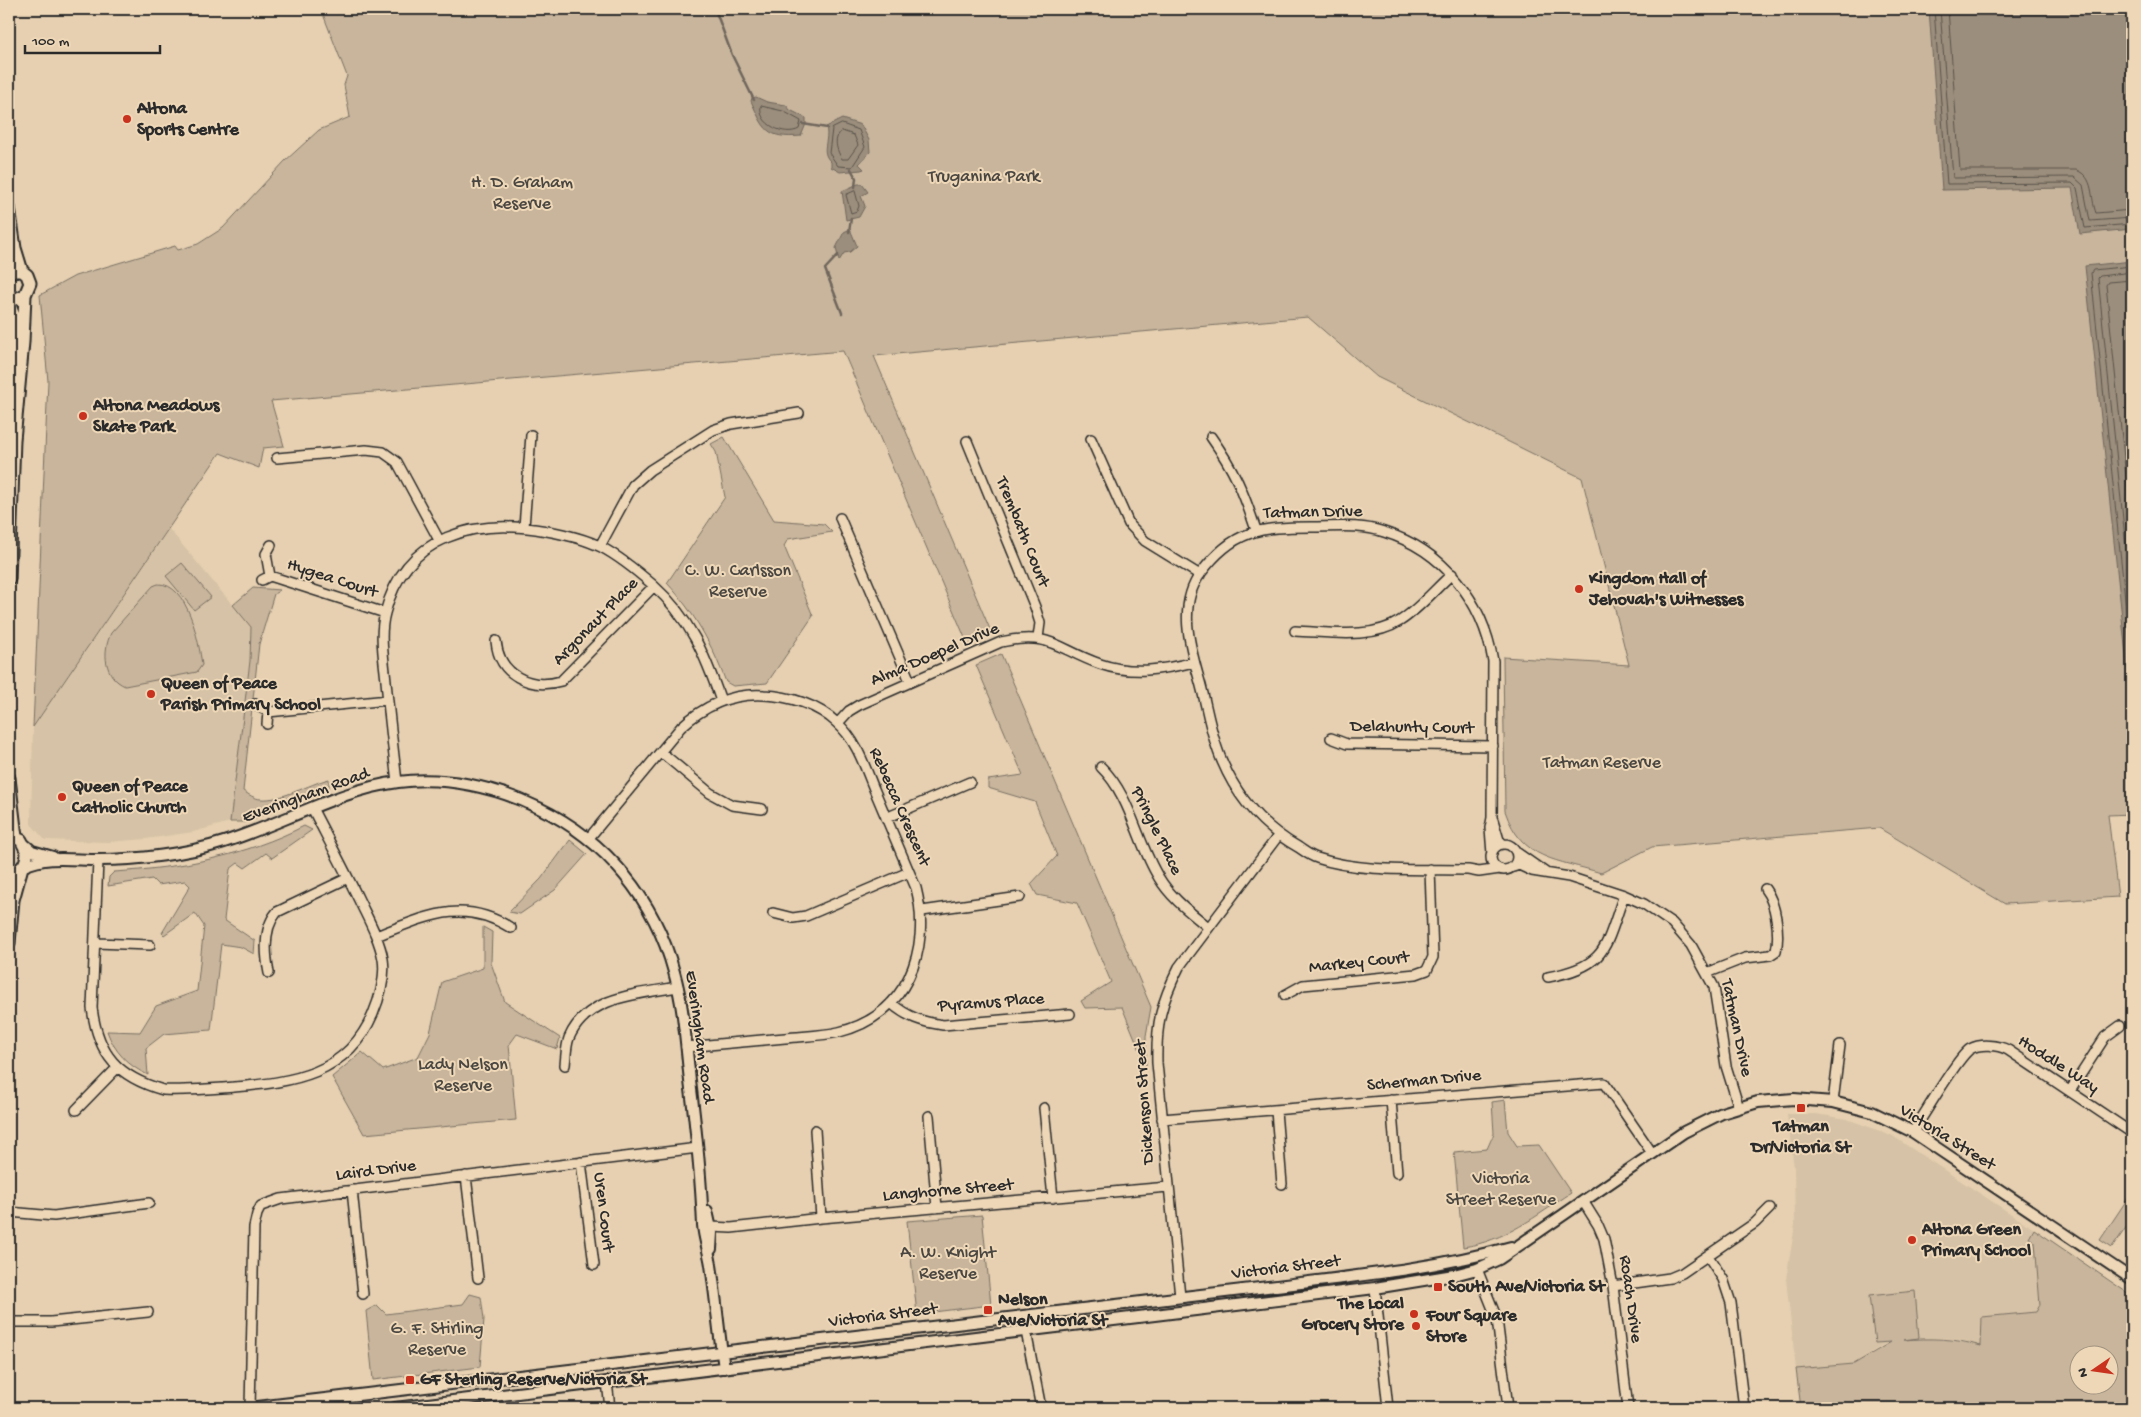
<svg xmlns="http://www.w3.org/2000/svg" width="2141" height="1417" viewBox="0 0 2141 1417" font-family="'Gochi Hand',sans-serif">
<rect width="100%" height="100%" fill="#e6d0b1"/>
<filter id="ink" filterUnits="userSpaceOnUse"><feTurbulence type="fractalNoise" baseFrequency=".02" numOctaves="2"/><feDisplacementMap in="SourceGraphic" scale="10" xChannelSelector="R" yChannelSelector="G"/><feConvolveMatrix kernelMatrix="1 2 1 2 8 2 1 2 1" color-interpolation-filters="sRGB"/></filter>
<g filter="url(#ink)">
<!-- built -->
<path fill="#d6c2a6" d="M169,529L251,627L250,661L230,822L193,832L146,839L108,842L45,840L31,824L33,727Z
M1787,1114H1816L1847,1119L1891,1135L2034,1229L2031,1233L2035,1242L2040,1305L2036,1312L1982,1317L1981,1346L1961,1340L1941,1338L1893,1341L1881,1346L1854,1364L1796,1369L1786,1279L1795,1225L1794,1168Z"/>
<!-- green -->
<path fill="#c8b59c" stroke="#7a7064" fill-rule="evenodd" d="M321,9H2132V814L2108,815L2118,897L2005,904L1879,828L1652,847L1601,873C1557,859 1522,861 1505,811L1503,657L1629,665L1582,478L1377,377L1308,317L874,356L992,634L968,645L843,351L271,401L284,446L263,448L259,468L220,453L33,727L48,381L40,295L75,276L175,246L178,250L198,244L223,228L285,161L319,130L350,117L344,85L347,76Z
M724,437L774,520L824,524L832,532L788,539L784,546L813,616L767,683L733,686L726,682C712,645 695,613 667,583L725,497L716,452L711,444Z
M182,563L211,597L194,610L166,576Z
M158,584C188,583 199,642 202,665L197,672L125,686C104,677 102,652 111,633L153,586Z
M253,588L280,590L274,594L259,644L243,791C248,794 255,799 261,799C281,801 309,784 329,779V787L246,822H230L250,661L251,627L233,605Z
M1001,654L1151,1007L1146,1036V1065L1122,1007L1085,1008L1081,1001L1111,982L1077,903L1037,895L1031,884L1057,856L1035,802L988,788V780L1023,775L976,665Z
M304,826L312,830L272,858L266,853L245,868L238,863L230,869L224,920L255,941L254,954L241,947L221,944L211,1030L164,1034L146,1048L148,1075C128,1066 114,1051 107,1031L140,1032L156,1006L197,991L204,926L195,913L164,935L162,933L190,886L185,881L158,885L152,879L108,886L109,877L114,872C180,868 245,856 304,826Z
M570,840L587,854L555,890L520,914L509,912L541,879Z
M483,927L492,932L491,963L505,1002L560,1038L557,1049L517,1034L509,1045L516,1120L364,1134L332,1077L362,1052L383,1070L418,1057L430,1033L442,982L483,968Z
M1505,1100L1508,1132L1517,1146L1539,1145L1571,1193C1536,1216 1505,1241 1463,1247L1454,1152L1487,1149L1494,1133L1492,1102Z
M2132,1192V1219L2112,1248L2100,1240Z
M982,1215L991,1305L917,1314L907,1221Z
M2034,1229L2132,1296V1408H1801L1796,1369L1854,1364L1891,1342L1875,1343L1869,1296L1915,1291L1919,1338L1903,1340C1931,1338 1954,1338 1981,1346L1982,1317L2036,1312L2040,1305L2035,1242L2029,1238ZM2078,1354H2108V1384H2078Z
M470,1294L481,1297L484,1319L480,1367L373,1380L366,1311L377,1305L386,1314L463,1304Z"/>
<!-- water -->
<path fill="#9c8e7c" stroke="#6f665c" d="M1929,9H2132V229L2080,234L2072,188L1942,190Z
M756,97L767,102L786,105L790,110L806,118V124L801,136C766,139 764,129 751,101L752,98Z
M842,119L861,125L869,140L870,152L859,164L864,169L861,170L840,172L831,167V162C819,151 830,141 826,127Z
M858,184H862L868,192L861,196L865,206L859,217L846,220L842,191Z
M850,229L857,246L850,252L844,253L839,261L836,248L844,232Z
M2132,261V713L2085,266Z"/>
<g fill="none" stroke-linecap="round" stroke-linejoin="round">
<!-- shore -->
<path stroke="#58534b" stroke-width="1" d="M1934,9L1947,184L2072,183L2077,188L2085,228L2132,224
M1940,9L1953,178L2074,177L2083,185L2090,221L2132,218
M1948,9L1960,170H2076C2095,177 2090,197 2096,213L2132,210
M761,106L783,111L801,121L799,129C785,137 757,124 761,106Z
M842,124L859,130L865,147L852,167L838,166L829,153L832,129Z
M842,131L854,135L858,145L848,159H842C837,151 832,138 842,131Z
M855,191L859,206L857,211L851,213L846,195Z
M2132,266L2093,270L2091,273L2132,666
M2132,272L2100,276L2098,278L2132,606
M2132,280L2108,282L2106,285L2132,535"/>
<!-- stream -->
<path stroke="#6f665c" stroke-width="2.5" d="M715,9L732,55L754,100
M803,124L827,128
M851,169L856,178L855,187
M849,232L851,218
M838,255L825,269L842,313"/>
<defs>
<path id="minor" d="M1211,437C1235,471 1243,491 1256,530
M1091,439L1129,524L1145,541L1200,575
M967,441L1035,607L1040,623L1038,638
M277,458L366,450L383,452L397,462L439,540
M840,518L910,681
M524,527L531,435
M600,546L633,485L650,470L713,430L731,424L799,413
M270,576L385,613
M262,580L270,576L266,554L271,545
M1295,631C1328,632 1371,640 1400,621C1419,609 1435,589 1452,574
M496,641C499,675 530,690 561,681L654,586
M255,704L268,712L267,724
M268,712L388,700
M838,723L849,711L859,705L1001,642C1051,631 1057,649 1100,664C1132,675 1162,670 1194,662
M1331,738L1347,744L1493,746
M661,752L710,793L732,805L762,809
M1101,767C1131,796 1137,843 1159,878C1171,898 1190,912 1208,927
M397,782C393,748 389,714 386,681C384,659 379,635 385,613C405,534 476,518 547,531C564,534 585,539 601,547C620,557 637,571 653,585C690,618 705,655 721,701
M886,818L970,782
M1493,820L1499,840L1503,844
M589,838L681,727C704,706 732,693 764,695C790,696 818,705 837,723C856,739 865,767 874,789C888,822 902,855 916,888C932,951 906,1016 839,1032C822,1036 803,1036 785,1038C752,1041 719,1044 686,1047
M1491 857a13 13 0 1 1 26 0a13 13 0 1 1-26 0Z
M1516,852L1546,873
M1492,854L1490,828L1492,818L1493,661C1483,601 1443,550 1384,532C1360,524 1335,527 1311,527C1260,527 1233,530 1201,573C1177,605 1190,647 1200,682C1207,707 1211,737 1222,761C1238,799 1263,827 1298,847C1304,851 1310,856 1317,858C1361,873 1422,869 1468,870L1479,872L1500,869
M98,860L92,1008C98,1055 118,1077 163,1090C187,1091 210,1089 234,1087C293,1082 347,1075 373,1014C380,997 386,978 383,959C379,938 368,919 359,900C344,869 328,839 312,808
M1513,867L1519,865L1532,871L1569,877L1624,895L1644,904L1672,923L1691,945L1714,987L1726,1066L1739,1108
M922,911L1020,897
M773,913L793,918L806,916L909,872
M376,936C426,917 462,897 511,928
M96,943L150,945
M269,973C265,953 263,928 277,912L348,878
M1707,973L1745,958L1770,955L1776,951C1780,934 1776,903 1765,889
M1548,977C1608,966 1605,947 1624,895
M1285,995L1303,985L1416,974L1427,970L1433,957L1430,869
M891,1003C907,1017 922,1022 943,1025L1070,1014
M565,1065C566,1056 566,1046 569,1038C587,996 638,994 678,987
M2070,1091L2105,1037L2120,1026
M1391,1100L1397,1173
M1833,1102L1840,1045
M1044,1108L1053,1198
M76,1110L117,1068
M1276,1111L1282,1184
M929,1116L937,1208
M1162,1119L1604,1083L1652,1153
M815,1130L821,1218
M1913,1132C1924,1115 1957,1058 1970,1049C1981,1043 1998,1045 2008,1050L2132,1133
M581,1162L594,1265
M466,1176L478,1278
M352,1190L363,1294
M1583,1201L1598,1225L1604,1239L1613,1286L1628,1408
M9,1212L54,1216L149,1203
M706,1229L711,1227L731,1228L821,1218L1168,1187
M1708,1256L1723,1279L1731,1303L1744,1408
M1477,1269L1497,1319L1508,1408
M1613,1286L1670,1278L1682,1273L1755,1223L1770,1208
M1375,1288L1388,1408
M1180,1297L1157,1063C1156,1023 1161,1003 1179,967L1278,836
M1023,1316L1041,1408
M9,1322H51L148,1312
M607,1382L610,1408
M250,1408L254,1227L257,1214L261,1206L281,1199L698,1148"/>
<path id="tertiary" d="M25,845L32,851L53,857
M24,866C47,855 73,860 98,860C137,860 187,854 224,842C279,825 342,789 398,782C446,776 496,787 539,808C606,840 655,900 674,972C684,1007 686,1045 690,1081C696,1129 701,1177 703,1225C704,1239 709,1251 711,1265C716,1299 719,1334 724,1368
M707,1211L712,1233L711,1249
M249,1408L1293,1284C1366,1275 1440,1267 1511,1247
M395,1408L1375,1288L1454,1275L1477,1269L1499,1259L1684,1132L1722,1113L1758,1102L1794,1099L1833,1102L1872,1112L1913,1132L2132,1279"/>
<path id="secondary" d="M9,207L15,248L22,271
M9,271H22L27,275L30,283L25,295L16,299L9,297
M9,303L14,316L12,401
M9,579L14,440L23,342L25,295
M9,778L16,837
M9,873C21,872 27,864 27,852L21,840L9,836
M9,943L13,900L22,867"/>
</defs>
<!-- minor casing -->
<use href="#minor" stroke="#2b2b2b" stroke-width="12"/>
<!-- tertiary casing -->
<use href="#tertiary" stroke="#2b2b2b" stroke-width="14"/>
<!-- secondary casing -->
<use href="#secondary" stroke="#2b2b2b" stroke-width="15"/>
<!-- minor -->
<use href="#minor" stroke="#eed7b7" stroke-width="9"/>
<!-- tertiary -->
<use href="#tertiary" stroke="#eed7b7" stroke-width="10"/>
<!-- secondary -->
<use href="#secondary" stroke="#eed7b7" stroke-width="11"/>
</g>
</g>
<!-- markers -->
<g fill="#c8321e" stroke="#eed7b7" stroke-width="2">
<circle cx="127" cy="119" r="5"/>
<circle cx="83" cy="416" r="5"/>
<circle cx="1579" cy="589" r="5"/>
<circle cx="151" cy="694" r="5"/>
<circle cx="62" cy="797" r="5"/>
<rect x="1796" y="1103" width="10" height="10" rx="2.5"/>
<circle cx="1912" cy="1240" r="5"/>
<rect x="1433" y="1282" width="10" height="10" rx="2.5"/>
<rect x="983" y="1305" width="10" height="10" rx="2.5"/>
<circle cx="1414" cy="1314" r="5"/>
<circle cx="1416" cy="1326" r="5"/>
<rect x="405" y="1375" width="10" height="10" rx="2.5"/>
</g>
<g text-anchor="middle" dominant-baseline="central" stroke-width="4" stroke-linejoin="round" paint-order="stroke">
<!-- poi labels -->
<g font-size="18" font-weight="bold" fill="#2b2b2b" stroke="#eed7b7" text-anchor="start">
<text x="137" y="109">Altona<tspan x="137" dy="21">Sports Centre</tspan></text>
<text x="93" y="406">Altona Meadows<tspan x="93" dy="21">Skate Park</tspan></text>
<text x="1589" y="579">Kingdom Hall of<tspan x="1589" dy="21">Jehovah's Witnesses</tspan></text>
<text x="161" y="684">Queen of Peace<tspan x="161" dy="21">Parish Primary School</tspan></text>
<text x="72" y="787">Queen of Peace<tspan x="72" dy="21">Catholic Church</tspan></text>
<text x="1801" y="1127" text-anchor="middle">Tatman<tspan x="1801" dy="21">Dr/Victoria St</tspan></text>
<text x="1922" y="1230">Altona Green<tspan x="1922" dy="21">Primary School</tspan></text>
<text x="1448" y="1287">South Ave/Victoria St</text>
<text x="998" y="1300">Nelson<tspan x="998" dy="21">Ave/Victoria St</tspan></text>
<text x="1404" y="1304" text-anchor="end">The Local<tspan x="1404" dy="21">Grocery Store</tspan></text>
<text x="1426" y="1316">Four Square<tspan x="1426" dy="21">Store</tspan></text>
<text x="420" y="1380">GF Sterling Reserve/Victoria St</text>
</g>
<!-- park labels -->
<g font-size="18" fill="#4a4742" stroke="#eed7b7">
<text x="984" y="177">Truganina Park</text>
<text x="522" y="183">H. D. Graham<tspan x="522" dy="21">Reserve</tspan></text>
<text x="738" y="571">C. W. Carlsson<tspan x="738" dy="21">Reserve</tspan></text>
<text x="1602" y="763">Tatman Reserve</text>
<text x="463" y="1065">Lady Nelson<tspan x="463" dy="21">Reserve</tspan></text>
<text x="1501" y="1179">Victoria<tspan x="1501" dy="21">Street Reserve</tspan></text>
<text x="948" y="1253">A. W. Knight<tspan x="948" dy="21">Reserve</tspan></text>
<text x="437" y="1329">G. F. Stirling<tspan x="437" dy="21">Reserve</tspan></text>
</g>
<!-- street labels -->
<g font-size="18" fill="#2b2b2b" stroke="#eed7b7">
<text transform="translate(1313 513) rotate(-1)">Tatman Drive</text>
<text transform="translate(1022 532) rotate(68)">Trembath Court</text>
<text transform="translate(332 579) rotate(18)">Hygea Court</text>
<text transform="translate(596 622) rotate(-46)">Argonaut Place</text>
<text transform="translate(935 655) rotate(-23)">Alma Doepel Drive</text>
<text transform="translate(1412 728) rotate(1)">Delahunty Court</text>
<text transform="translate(306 796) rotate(-20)">Everingham Road</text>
<text transform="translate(899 807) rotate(66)">Rebecca Crescent</text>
<text transform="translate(1156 831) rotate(64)">Pringle Place</text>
<text transform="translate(1359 963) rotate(-6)">Markey Court</text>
<text transform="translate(991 1003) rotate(-4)">Pyramus Place</text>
<text transform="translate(1736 1028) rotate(78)">Tatman Drive</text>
<text transform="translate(699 1037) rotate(82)">Everingham Road</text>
<text transform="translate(2058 1065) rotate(33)">Hoddle Way</text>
<text transform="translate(1424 1081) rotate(-5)">Scherman Drive</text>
<text transform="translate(1145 1102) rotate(-94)">Dickenson Street</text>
<text transform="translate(1947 1138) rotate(32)">Victoria Street</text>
<text transform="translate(376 1171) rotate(-7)">Laird Drive</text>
<text transform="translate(948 1191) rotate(-5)">Langhorne Street</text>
<text transform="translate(603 1212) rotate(83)">Uren Court</text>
<text transform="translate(1286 1268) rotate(-7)">Victoria Street</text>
<text transform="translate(1630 1299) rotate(82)">Roach Drive</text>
<text transform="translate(883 1316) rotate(-7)">Victoria Street</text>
</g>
</g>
<!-- margin -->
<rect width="2141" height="1417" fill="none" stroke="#eed7b7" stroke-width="30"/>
<rect x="15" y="15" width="2111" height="1387" fill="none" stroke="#2b2b2b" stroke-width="2" filter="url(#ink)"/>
<!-- north arrow -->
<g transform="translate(2094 1370) rotate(257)"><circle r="24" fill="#eed7b7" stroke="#a0927f"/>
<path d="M0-4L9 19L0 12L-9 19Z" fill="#c8321e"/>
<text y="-8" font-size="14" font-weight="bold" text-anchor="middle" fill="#2b2b2b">N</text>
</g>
<!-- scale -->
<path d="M25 45v8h135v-8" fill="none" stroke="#2b2b2b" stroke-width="2.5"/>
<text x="32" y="45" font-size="15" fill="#2b2b2b" stroke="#eed7b7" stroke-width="4" paint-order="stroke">100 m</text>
</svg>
